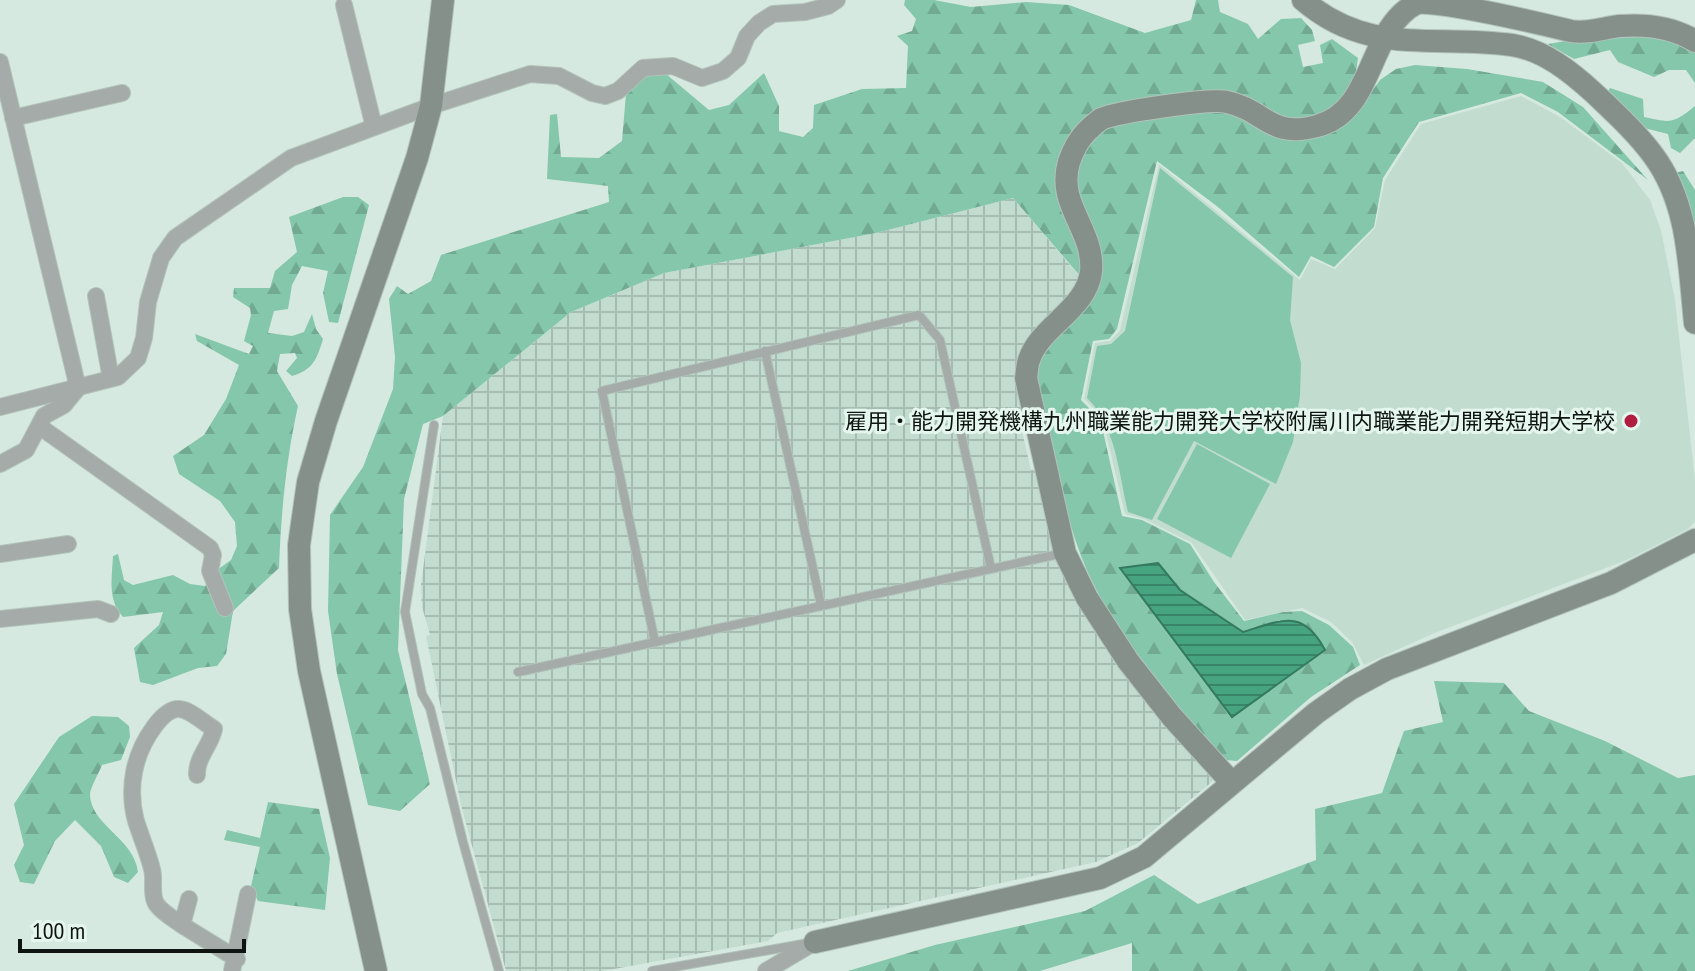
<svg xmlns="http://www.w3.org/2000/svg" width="1695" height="971" viewBox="0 0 1695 971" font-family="'PT Sans Narrow','Noto Sans JP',sans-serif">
<defs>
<pattern id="industrial-grid" width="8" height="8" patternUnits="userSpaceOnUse" patternTransform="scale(2)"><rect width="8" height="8" fill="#c2dcd0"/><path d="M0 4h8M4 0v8" fill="none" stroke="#a6bcb2"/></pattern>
<pattern id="forest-firs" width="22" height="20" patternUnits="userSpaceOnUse" patternTransform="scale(2)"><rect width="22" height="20" fill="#84c7aa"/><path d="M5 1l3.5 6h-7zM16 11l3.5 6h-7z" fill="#71aa91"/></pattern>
<pattern id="water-rules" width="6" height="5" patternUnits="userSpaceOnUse" patternTransform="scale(2)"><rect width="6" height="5" fill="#46a481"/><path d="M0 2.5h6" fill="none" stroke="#398468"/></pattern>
</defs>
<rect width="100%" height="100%" fill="#d6e9e0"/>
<!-- built -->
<path fill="#c2dcd0" d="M1521,96L1560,117L1622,163L1650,200L1661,230L1675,300L1695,480V521L1688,529L1627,560L1432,634L1364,665L1352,642L1331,622L1302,608L1245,620L1192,543L1144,519L1125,514L1105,429L1096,411L1084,399L1095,343L1110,341L1120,330L1159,164L1300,280L1311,259L1335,269L1375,228L1385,180L1421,124Z"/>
<!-- industrial -->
<path fill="url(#industrial-grid)" d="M1013,198L1081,278L1076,290L1061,304L1023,408L1017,410L1031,470L1037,469L1050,530L1212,771L1213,781L1138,843L1096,862L777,933L768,941L603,971H506L461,805L426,636L430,635L422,607L421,585L443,416L571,312L664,273L876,233Z"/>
<!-- green -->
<path fill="#84c7aa" d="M1160,168L1293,277L1290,320L1301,363L1300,395L1293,442L1276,484L1194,441L1152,520L1128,512C1119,475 1116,425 1087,398L1097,346L1111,344L1125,331Z
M1197,444L1270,484L1231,558L1157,519Z"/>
<!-- forest -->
<path fill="url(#forest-firs)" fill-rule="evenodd" d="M905,0H934L971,7L1026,2L1069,5L1145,33L1191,20L1196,0H1218L1220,12L1248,24L1258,39L1281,19L1301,18L1312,30L1315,41L1298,45L1303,67L1323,63L1320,45L1332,39L1358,58L1354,85L1361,106L1380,80L1396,69L1415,65L1467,69L1543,82L1583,107L1648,180L1558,112L1521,93L1419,122L1383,178L1374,227L1334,267L1311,256L1299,277L1218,207L1157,161L1117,329L1109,339L1093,341L1081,400L1095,414L1103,431L1122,516L1142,520L1190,544L1214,582L1244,621L1283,612L1302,611L1329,625L1353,647L1360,665L1311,697L1237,761L1225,760C1166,693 1103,625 1075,539C1061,497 1052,452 1041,409L1037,387V369L1081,277L1013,198L876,233L664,273L571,312L443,416L423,424L404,499L398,650L430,784L400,811L368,805L337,674L328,611L330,515L363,467L393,389L395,357L389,299L397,286L408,294L431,281L441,255L609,202L608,186L547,179L550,115L557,114L561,157L599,158L622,141L626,94L645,75L666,74L709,110L729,105L764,73L779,106V131L803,137L813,128L814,105L862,89L906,88L908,46L897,36L912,31L916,19L904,5ZM1180,590L1243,632L1280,620L1232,717Z
M1660,36L1695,50V83L1686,70H1669L1654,77L1618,62L1610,50L1574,59L1548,44L1571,40Z
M1610,88L1643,99L1644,117C1671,123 1673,124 1695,106V138L1680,153L1671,148L1668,134L1644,128L1607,93Z
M1683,171L1695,190V231L1690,205L1675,173Z
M343,197H358L369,205L338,323L329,322L323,293L328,271L302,266L292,285L288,309L274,311L268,333L292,336L304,332L312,314L316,329L323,339C317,359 313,370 292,376L286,371L297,358L295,353L280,354L277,371L298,406C286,460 281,513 279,568L233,611L226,654L217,666L198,668L153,685L140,682L134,648L159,625L163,612L123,617C107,600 112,578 113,556L118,554L124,580L133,585L173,575L190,584L205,586L217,570L231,560L237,546L235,522L220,501L179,474L173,456L204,435L226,399L239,365L197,341L195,334L249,354L253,346L244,341L251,315L250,308L233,297L234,288H270L275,271L297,252L289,217Z
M1434,681L1504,683L1529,711L1605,741L1678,778L1695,775V971H1132V943L1040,971H848L935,945L1085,911L1154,875L1198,904L1316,860L1315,809L1382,793L1404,731L1443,722Z
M92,716L118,717L129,726L130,737L121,760L102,765C99,773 91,786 90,794C90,825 134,838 138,872L128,883L114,877L101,846L75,820L55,841L34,884L20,882L14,865L24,845L14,804L59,737Z
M268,802L319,809L330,858L325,910L258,901L251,886L260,847L224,840L227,830L260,838Z"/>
<!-- water -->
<path fill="url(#water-rules)" stroke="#35795f" stroke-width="2" d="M1158,563L1180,590L1243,632C1282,620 1303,608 1325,650L1232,717L1120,568Z"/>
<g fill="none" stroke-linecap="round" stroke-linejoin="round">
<defs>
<path id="lane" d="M765,351L821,605
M434,425L405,612L422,694L430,708L463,842L499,971
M655,642L602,391L919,315L940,340L991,568
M518,672L1064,553
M652,971L803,944"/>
<path id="street" d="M344,5L374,127
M0,62L78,388
M13,118L122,93
M96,296L111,379
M0,407L118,377L138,358L144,338L148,302L161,258L175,238L291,158L431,106L530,74L559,76L592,93L605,96L618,91L643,68L673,66L702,78L723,71L738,58L747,36L759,23L773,14L805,12L828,6L837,0
M39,426L210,548L213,555L210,571L225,608
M0,464L26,450L44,416L64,405L78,388
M0,554L68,544
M0,619L98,609L111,614
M189,899L182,925L237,959
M182,925C174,919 163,913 157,905C150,896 155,879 152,869C148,853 141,837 136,821C127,788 134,754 154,727C177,696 187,711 214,729C211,745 196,758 197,775
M232,971L248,894
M766,971L815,942"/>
<path id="secondary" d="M1303,0C1369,57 1435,34 1512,45C1544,50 1571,72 1594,93C1615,113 1636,132 1653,155C1689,203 1689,266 1695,323
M1232,783L1172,717L1128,661L1087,598L1065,553L1026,378C1027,372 1027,365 1029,360C1040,326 1086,310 1091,272C1095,230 1056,205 1069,162C1073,150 1078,140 1087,131C1091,127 1097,122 1101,119C1117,112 1210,98 1227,102C1265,110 1270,139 1317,126C1376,111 1366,29 1417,3C1440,0 1542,24 1571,31C1587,34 1603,28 1619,26C1644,24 1673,27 1695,41
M815,942L1100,878L1144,857L1316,713L1350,689L1387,669L1611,583L1695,540
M376,971L309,671L300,609L299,545L308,482L326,421L417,158L431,106L443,0"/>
</defs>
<!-- lane casing -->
<use href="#lane" stroke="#b2c3bb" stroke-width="10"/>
<!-- street casing -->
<use href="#street" stroke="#b2c3bb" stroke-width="18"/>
<!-- secondary casing -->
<use href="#secondary" stroke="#b2c3bb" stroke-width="24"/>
<!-- lane -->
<use href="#lane" stroke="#a4aba8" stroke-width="8"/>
<!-- street -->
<use href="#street" stroke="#a4aba8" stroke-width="16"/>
<!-- secondary -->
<use href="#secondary" stroke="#85908b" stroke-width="22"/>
</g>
<!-- markers -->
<circle fill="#b01d3e" stroke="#e4f6ed" stroke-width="3" cx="1631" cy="421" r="8"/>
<g text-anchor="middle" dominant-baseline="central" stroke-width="6" stroke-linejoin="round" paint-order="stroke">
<!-- poi labels -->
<g font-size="22" fill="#0e1411" stroke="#e4f6ed" text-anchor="end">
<text x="1615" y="421">雇用・能力開発機構九州職業能力開発大学校附属川内職業能力開発短期大学校</text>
</g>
</g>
<!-- scale -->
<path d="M20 939v12h224v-12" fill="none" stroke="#0e1411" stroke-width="4"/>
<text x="32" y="939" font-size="24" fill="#0e1411" stroke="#e4f6ed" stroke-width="6" paint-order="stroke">100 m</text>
</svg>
